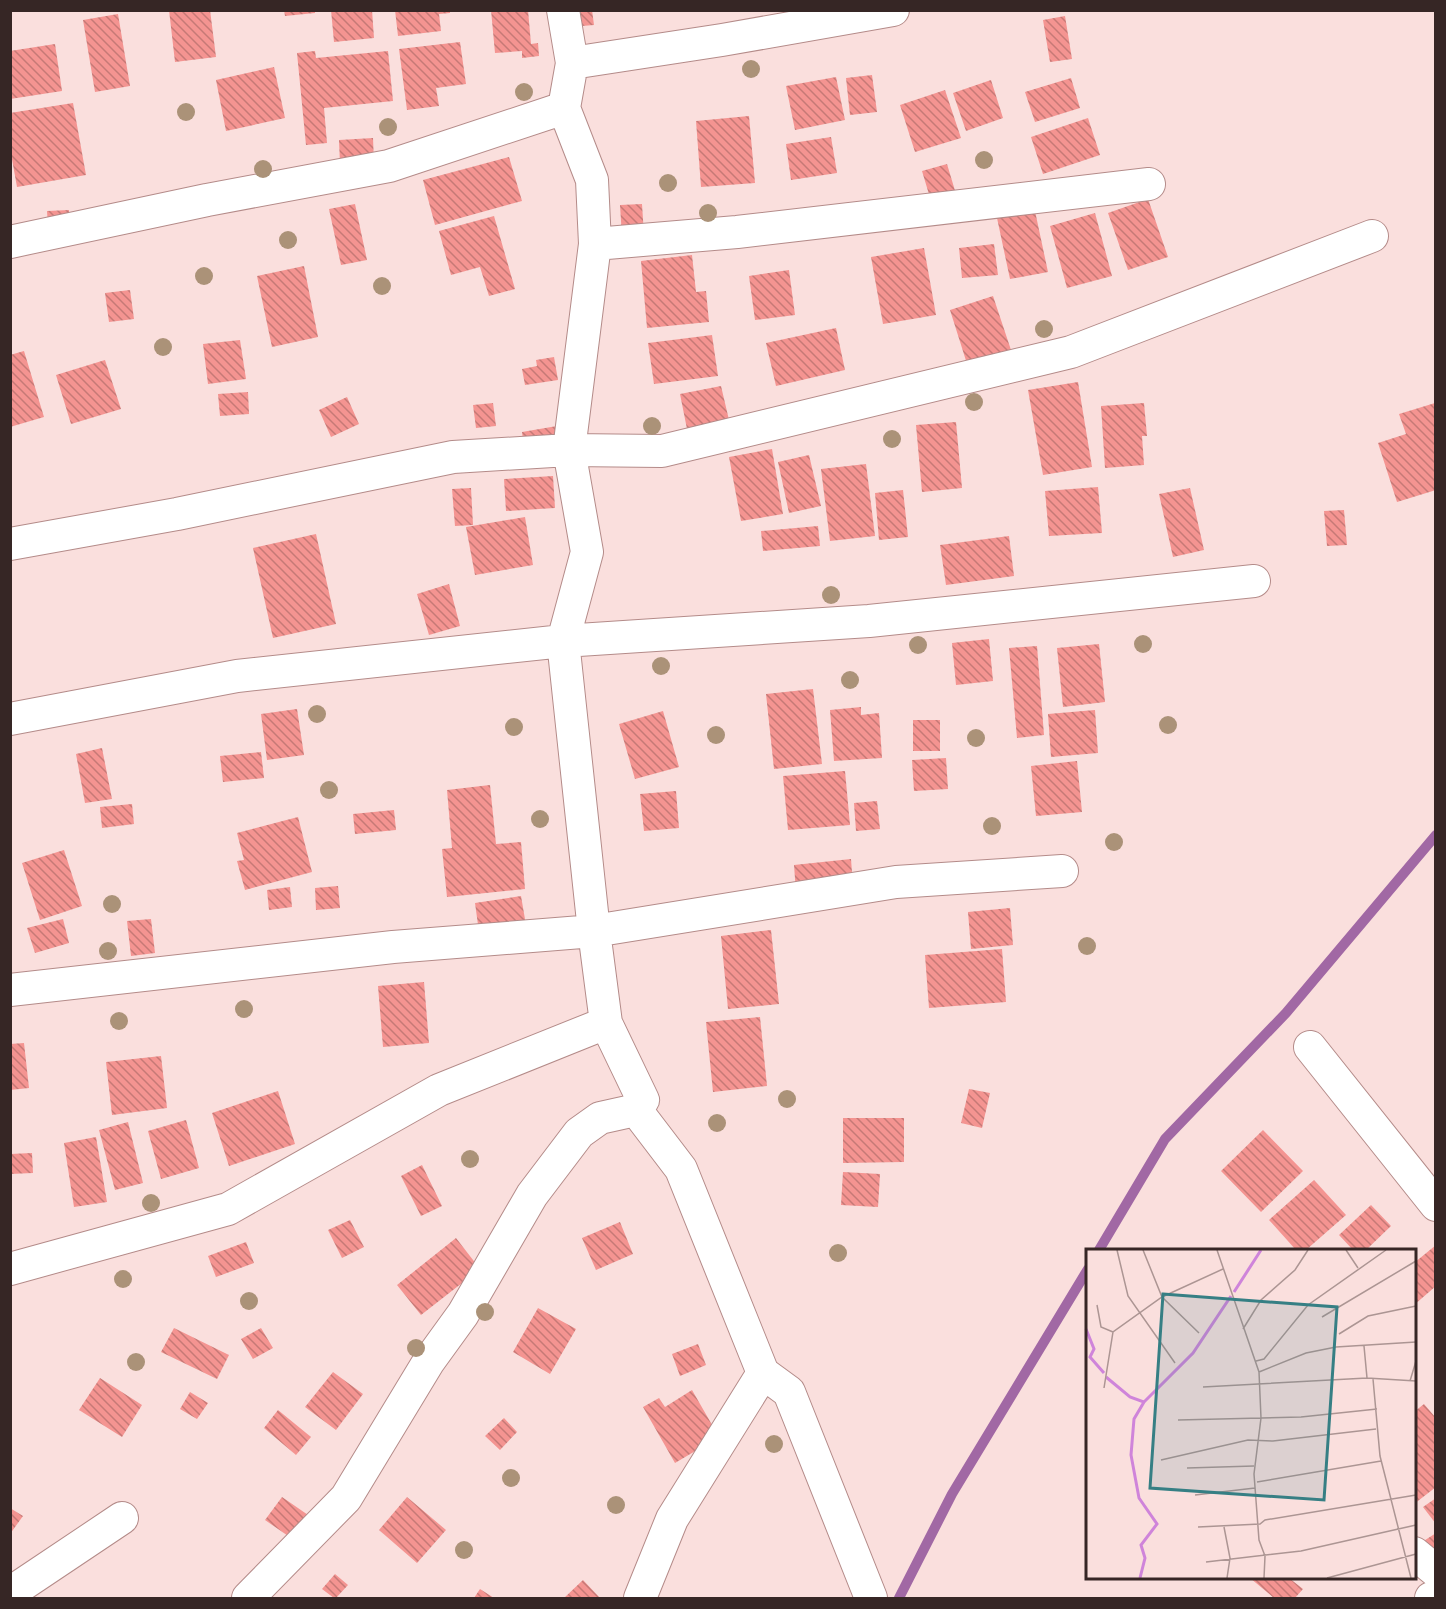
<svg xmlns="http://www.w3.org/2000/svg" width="1446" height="1609" viewBox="0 0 1446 1609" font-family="'Noto Serif',serif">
<defs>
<pattern id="building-back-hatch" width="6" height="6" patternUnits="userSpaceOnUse" patternTransform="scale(1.5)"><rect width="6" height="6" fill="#f49491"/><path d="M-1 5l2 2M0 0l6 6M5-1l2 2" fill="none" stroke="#c67976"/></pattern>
</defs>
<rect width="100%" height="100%" fill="#fadfdd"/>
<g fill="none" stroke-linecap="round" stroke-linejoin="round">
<!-- stream -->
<path stroke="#a168a4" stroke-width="10" d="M1099,1250L1165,1139L1286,1013L1436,835
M899,1598L952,1494L1088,1269"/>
</g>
<!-- building -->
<path fill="url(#building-back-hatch)" d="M169,10H210L216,57L175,62Z
M284,10H315V13L285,16Z
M331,10H372L374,38L334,42Z
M395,10H450V13L439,14L441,31L398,36Z
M491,10H528L531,44L538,43L539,56L522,58V51L495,53Z
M580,10H592L594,25L582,26Z
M118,14L130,86L95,92L83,20Z
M1065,16L1072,59L1050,62L1043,20Z
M460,42L466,84L436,88L439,106L407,110L399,49Z
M55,44L62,91L10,99V51Z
M315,51L316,58L388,51L393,101L324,108L327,143L306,145L297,53Z
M274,67L285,118L226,131L216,80Z
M872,75L877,112L850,115L846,78Z
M836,77L845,120L795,130L786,86Z
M1071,78L1080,108L1035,122L1025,92Z
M991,80L1003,118L966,131L953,93Z
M945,90L961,138L915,152L900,105Z
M73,103L86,175L17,187L10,148V113Z
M749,116L755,183L701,187L696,121Z
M1088,118L1100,155L1043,174L1031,137Z
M831,137L837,173L791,180L786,144Z
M373,138L374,163L340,165L339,140Z
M509,157L522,201L435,225L423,180Z
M947,164L956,194L931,201L922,171Z
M1148,199L1168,257L1128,270L1108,213Z
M355,204L367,260L341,265L329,209Z
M642,204L644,235L622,237L620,205Z
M69,210V226H48L47,211Z
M1035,211L1048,272L1010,279L997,218Z
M1095,213L1112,276L1067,288L1050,226Z
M494,216L515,289L489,296L480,267L451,275L439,231Z
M994,244L998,275L962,278L959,248Z
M924,248L936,315L883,324L871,257Z
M692,255L696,292L706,291L709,322L647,328L641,261Z
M304,266L318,337L272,347L257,276Z
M789,270L795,315L755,320L749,276Z
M130,290L134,319L109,322L105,293Z
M993,296L1012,353L968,367L950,310Z
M836,328L845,370L776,386L766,343Z
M712,335L718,376L654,384L648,343Z
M240,340L246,379L208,384L203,344Z
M24,351L44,417L10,427V355Z
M554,357L558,380L525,385L522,369L537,366L536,360Z
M105,360L121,409L71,424L56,375Z
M1078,382L1092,467L1043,475L1028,390Z
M721,386L729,420L687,429L680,394Z
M248,392L249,414L220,416L218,394Z
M347,397L359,424L331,437L319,410Z
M493,403L496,426L476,428L473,405Z
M1144,403L1147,436H1142L1144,465L1105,468L1101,406Z
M1435,403L1436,490L1397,502L1378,443L1406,434L1399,414Z
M956,422L962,488L922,492L916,425Z
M557,426L560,442L524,448L522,432Z
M772,449L783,514L741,521L729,457Z
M809,455L821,506L789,513L778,462Z
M866,464L875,536L830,541L821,469Z
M553,476L555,508L506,511L504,479Z
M1098,487L1102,533L1049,536L1045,491Z
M471,488L473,525L455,526L452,489Z
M1190,488L1204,550L1173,557L1159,494Z
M903,490L908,537L879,540L875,493Z
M1344,510L1347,545L1327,546L1324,511Z
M525,517L533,565L475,575L466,527Z
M818,526L820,546L763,551L761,531Z
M316,534L336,624L273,638L253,548Z
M1009,536L1014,576L946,585L940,545Z
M449,584L460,626L429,635L417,594Z
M989,639L993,681L956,685L952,643Z
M1099,644L1105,702L1063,707L1057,648Z
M1037,646L1044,735L1017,738L1009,648Z
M813,689L822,764L774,769L766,694Z
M861,707V715L879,713L882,758L834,761L830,710Z
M297,709L304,755L267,760L261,714Z
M1095,710L1098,753L1051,757L1048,714Z
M663,711L679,767L635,779L619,724Z
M913,720H940V751H913Z
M102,748L112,799L85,803L76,754Z
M261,752L264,778L223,782L220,756Z
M946,758L948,789L914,791L912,760Z
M1077,761L1082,812L1036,816L1031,766Z
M845,771L850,825L788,830L783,776Z
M490,785L496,844L521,842L525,889L447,897L442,849L452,848L447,790Z
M676,791L679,828L644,831L640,794Z
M877,801L880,829L856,831L854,803Z
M132,804L134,824L102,828L100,807Z
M394,810L396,830L355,834L353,814Z
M298,817L312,872L245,890L237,861L244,860L237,833Z
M64,850L82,906L40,920L22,863Z
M851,859L853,886L796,892L794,865Z
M338,886L340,908L316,910L315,888Z
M290,887L292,907L269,910L267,890Z
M521,896L526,925L479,932L475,903Z
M1010,908L1013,945L971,949L968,912Z
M63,919L69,943L35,953L27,928Z
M151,919L155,953L131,956L127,921Z
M771,930L779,1004L728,1009L721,936Z
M1002,949L1006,1002L929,1008L925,955Z
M424,982L429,1043L383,1047L378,986Z
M760,1017L767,1086L713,1092L706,1022Z
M24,1043L29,1088L10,1090V1044Z
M161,1056L167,1108L112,1115L106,1062Z
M969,1089L990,1093L982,1128L961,1123Z
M278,1091L295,1144L229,1166L212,1113Z
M843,1118H904V1162L843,1163Z
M186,1120L199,1168L161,1179L148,1131Z
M128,1122L143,1183L115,1190L99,1130Z
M1263,1130L1303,1171L1261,1212L1221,1171Z
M96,1137L107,1202L74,1207L64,1143Z
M32,1153L33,1173L10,1174V1154Z
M422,1165L442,1206L421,1216L401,1176Z
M843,1172L880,1174L878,1207L841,1205Z
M1314,1180L1346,1215L1306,1250H1296L1269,1220Z
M1371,1205L1391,1226L1366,1250H1353L1339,1235Z
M350,1220L364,1247L342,1258L328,1230Z
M620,1222L633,1254L596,1270L582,1238Z
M456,1238L480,1269L421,1315L397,1285Z
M246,1242L254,1263L216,1277L208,1256Z
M1436,1245V1286L1414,1305V1263Z
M538,1308L576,1329L550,1374L513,1352Z
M174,1328L229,1355L217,1379L161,1352Z
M261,1328L273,1348L253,1359L241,1339Z
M698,1344L706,1365L680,1376L672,1354Z
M333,1372L363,1394L336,1430L305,1407Z
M100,1378L142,1405L122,1437L79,1410Z
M692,1390L719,1437L675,1463L643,1407L659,1398L665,1407Z
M190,1392L208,1403L197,1419L180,1409Z
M1424,1404L1436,1418V1487L1414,1504V1412Z
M278,1410L311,1437L296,1455L264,1428Z
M504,1418L517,1432L500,1450L485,1436Z
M282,1497L311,1517L294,1540L265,1520Z
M407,1497L446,1530L417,1563L379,1530Z
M1436,1498V1524L1423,1507Z
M10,1508L23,1516L10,1534Z
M1436,1533V1554L1416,1546Z
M335,1574L348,1585L336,1598H334L322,1589Z
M1250,1578H1289L1303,1589L1295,1598H1274Z
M583,1580L600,1598H564Z
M480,1589L494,1598H474Z"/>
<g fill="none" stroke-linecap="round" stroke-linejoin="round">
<defs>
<path id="minor" d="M563,10L572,63L564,108L592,180L595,244L569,450L587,552L563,641L594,931L606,1023L643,1100L636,1110L681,1169L763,1373L789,1392L871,1598
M572,63L722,40L893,10
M10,242L207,200L389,166L564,108
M595,244L737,232L1149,184
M10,544L177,514L453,457L569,450L662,451L1071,352L1372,236
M10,719L237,676L563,641L869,621L1254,581
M10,990L393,947L594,931L896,882L1062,871
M1310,1047L1436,1205
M10,1269L228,1209L439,1090L606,1023
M1414,1553L1436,1571
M10,1593L122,1518
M248,1598L346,1498L429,1361L463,1314L532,1195L579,1133L600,1118L636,1110
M640,1598L672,1519L763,1373
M1431,1598L1436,1596"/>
</defs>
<!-- minor casing -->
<use href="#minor" stroke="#b48b89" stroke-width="34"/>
<!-- minor -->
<use href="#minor" stroke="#fff" stroke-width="32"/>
</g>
<!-- trees -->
<g fill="#ab9278">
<circle cx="751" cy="69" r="9"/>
<circle cx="524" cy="92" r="9"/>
<circle cx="186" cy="112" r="9"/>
<circle cx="388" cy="127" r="9"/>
<circle cx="984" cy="160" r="9"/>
<circle cx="263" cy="169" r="9"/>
<circle cx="668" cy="183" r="9"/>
<circle cx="708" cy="213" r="9"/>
<circle cx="288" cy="240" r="9"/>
<circle cx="204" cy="276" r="9"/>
<circle cx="382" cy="286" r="9"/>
<circle cx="1044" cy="329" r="9"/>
<circle cx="163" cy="347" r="9"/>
<circle cx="974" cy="402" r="9"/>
<circle cx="652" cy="426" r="9"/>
<circle cx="892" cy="439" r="9"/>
<circle cx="831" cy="595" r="9"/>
<circle cx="1143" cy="644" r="9"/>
<circle cx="918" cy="645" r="9"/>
<circle cx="661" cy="666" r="9"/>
<circle cx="850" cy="680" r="9"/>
<circle cx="317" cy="714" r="9"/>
<circle cx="1168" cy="725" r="9"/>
<circle cx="514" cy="727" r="9"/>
<circle cx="716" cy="735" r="9"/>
<circle cx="976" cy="738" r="9"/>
<circle cx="329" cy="790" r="9"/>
<circle cx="540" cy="819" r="9"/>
<circle cx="992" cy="826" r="9"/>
<circle cx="1114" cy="842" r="9"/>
<circle cx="112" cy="904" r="9"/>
<circle cx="1087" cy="946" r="9"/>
<circle cx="108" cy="951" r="9"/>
<circle cx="244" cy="1009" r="9"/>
<circle cx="119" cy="1021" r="9"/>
<circle cx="787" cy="1099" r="9"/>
<circle cx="717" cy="1123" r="9"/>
<circle cx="470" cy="1159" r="9"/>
<circle cx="151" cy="1203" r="9"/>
<circle cx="838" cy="1253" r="9"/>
<circle cx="123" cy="1279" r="9"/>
<circle cx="249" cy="1301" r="9"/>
<circle cx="485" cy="1312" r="9"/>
<circle cx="416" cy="1348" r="9"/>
<circle cx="136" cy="1362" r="9"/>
<circle cx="774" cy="1444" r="9"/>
<circle cx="511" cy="1478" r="9"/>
<circle cx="616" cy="1505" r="9"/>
<circle cx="464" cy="1550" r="9"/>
</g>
<!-- overview -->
<g transform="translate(1086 1249)">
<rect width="330" height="330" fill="#fadfdd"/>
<path fill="none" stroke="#cf84da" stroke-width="3" d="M148,43L175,1M0,80L8,100L4,108L18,124M20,128L44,148L58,153L48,170L45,206L53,249L71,275L55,296L59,309L54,329M58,153L107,104L145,47"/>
<path fill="none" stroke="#ac9593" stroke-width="1.5" d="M31,1L42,47L89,114M57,1L76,48L113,84M131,1L173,123L175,169L168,225L173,291L179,307L178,329M260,1L272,19M11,56L15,78L27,83M236,68L330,12M157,80L175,51L209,21L222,1M253,85L282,67L330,57M278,97L281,129M170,112L178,110L222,56L300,1M173,123L220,104L250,98L330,93M287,130L294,207L325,329M324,132L330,112M117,138L281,129L330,132M18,139L27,83L76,48L137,20M92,171L215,168L291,160M75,211L162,191L187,192L290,180M101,219L168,217M171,233L295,212M109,246L169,239M112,278L174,275L179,271L330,246M138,278L144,309L141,329M120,313L215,302L330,276M241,329L330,305"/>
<path fill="#367f84" fill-opacity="0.15" stroke="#367f84" stroke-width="3" d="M77,45L251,58L238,251L64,239Z"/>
<rect width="330" height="330" fill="none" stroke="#362625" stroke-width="3"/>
</g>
<!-- border -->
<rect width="1446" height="1609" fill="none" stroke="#362625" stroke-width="24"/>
</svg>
